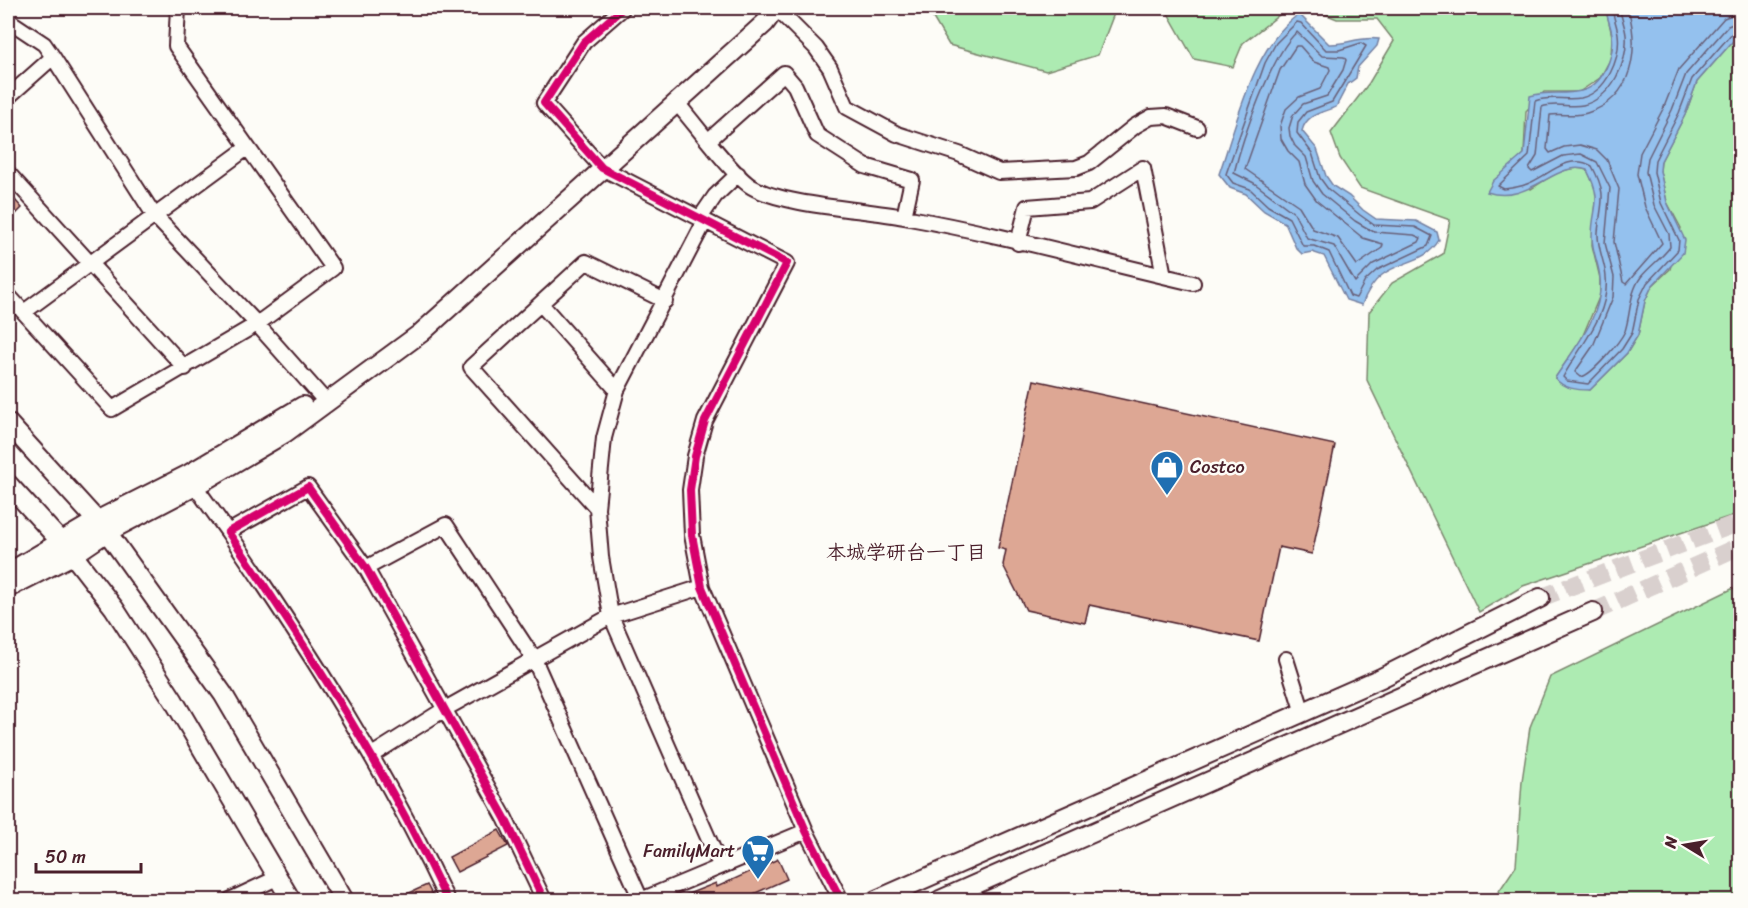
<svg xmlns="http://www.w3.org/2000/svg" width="1748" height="908" viewBox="0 0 1748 908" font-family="Sriracha,'Klee One',sans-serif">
<rect width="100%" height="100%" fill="#fdfcf7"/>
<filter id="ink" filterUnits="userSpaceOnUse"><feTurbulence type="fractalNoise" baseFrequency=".0167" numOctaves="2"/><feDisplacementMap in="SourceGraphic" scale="12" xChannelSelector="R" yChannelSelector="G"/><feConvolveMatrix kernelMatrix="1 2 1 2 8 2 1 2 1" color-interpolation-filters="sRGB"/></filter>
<g filter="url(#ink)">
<!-- green -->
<path fill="#adebb2" stroke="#7c856e" stroke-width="1.5" d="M927,8H1120L1115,11L1098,55L1046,71L949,45Z
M1165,8H1288L1243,43L1233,67L1194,59Z
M1310,8H1606L1612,36L1611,58L1600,78L1579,92H1544L1526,111L1524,154L1514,164L1531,189C1547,179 1567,163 1587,170L1597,191L1592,245L1600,278V295L1581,340L1555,378L1590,390L1627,353L1638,335L1645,301L1652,286L1670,269L1681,228L1667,202L1660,171L1661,161L1685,115L1697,82L1740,33V513L1523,586L1479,612L1367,380L1369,312L1392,283L1443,254L1450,220L1360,188L1340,158L1331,133L1369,83L1394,41L1377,19H1337Z
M1740,585V900H1493L1516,866L1522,781L1530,727L1550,677Z"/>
<!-- water -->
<path fill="#94c1ee" stroke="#7680a0" stroke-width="1.5" d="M1606,8H1740V33L1697,82L1685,115L1661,161L1660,171L1667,202L1685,240L1683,253L1652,286L1645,301L1638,335L1627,353L1590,390C1578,390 1563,389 1555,378C1573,350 1604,315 1600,278C1599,264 1592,252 1592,237C1592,205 1604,204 1587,170C1556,159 1529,206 1487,192L1493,181L1524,154L1530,96C1547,91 1564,95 1581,91C1603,86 1615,55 1612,35C1611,25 1606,17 1606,8Z
M1299,14L1329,44C1347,45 1358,36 1379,39L1377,46L1358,67L1356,78L1348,84L1336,107C1322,113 1306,114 1302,131L1317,149L1326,176L1333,186L1349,196L1363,210L1376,219L1416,221L1437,232L1439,240C1420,273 1380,253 1362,305L1346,300L1324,256L1312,252L1302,254L1296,248L1285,223L1264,211L1246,194L1230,188L1219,174C1237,123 1253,46 1299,14Z"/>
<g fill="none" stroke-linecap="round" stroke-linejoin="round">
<!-- shore -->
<path stroke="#686079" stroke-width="1.5" d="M1612,8C1613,17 1617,25 1618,34C1621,58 1607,92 1581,98C1566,101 1551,95 1535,101L1529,156L1498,186L1504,189C1512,188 1520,187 1527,184C1548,176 1568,152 1592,166C1608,196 1601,201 1598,232C1597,248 1605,262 1606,277C1610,315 1580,346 1563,377L1567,381L1588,384L1622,349L1632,333L1639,299L1647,283L1678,250L1679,240L1661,203L1654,172L1655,160L1679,113L1692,79L1734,31L1740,29
M1619,8C1621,16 1625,26 1626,35C1628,62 1612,98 1583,105C1570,108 1555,102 1542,107L1537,156L1529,169L1532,172L1563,156L1581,154L1597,162L1610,188L1605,243L1614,277L1613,297L1593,346L1575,372L1581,377C1592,375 1620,342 1625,331C1631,313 1629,293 1641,277C1650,266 1662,258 1670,247L1669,234L1654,205L1646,172L1648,158L1672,110L1686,74L1728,26L1740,21
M1628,8C1639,48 1635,98 1587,113C1575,117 1561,113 1550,115L1547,149L1550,153L1564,147L1580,145L1597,150L1607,160L1619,189L1614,242L1623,282L1626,284L1662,243L1645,207L1637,174L1640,153L1664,107L1679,69L1724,18L1740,12
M1297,22L1301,23L1326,50H1339L1361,43L1366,46L1332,102L1306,112L1298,122L1297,133L1312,153L1320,178L1328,189L1360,215L1374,225L1415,227L1432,236L1428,246L1377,270L1365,281L1356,298L1350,296L1329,252L1314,246H1303L1289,218L1268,206L1250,189L1233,183L1226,174L1265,63L1276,43Z
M1297,32L1322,56L1344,57L1346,60L1343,70L1327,96L1303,104L1293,115L1289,128L1290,136L1295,146L1306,157L1313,181L1322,194L1355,221L1374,232L1414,235L1421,238L1419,242L1373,264L1355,282L1334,246L1307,238L1294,213L1254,183L1234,173C1242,140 1272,53 1297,32Z
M1296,46H1300L1314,62L1329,67L1330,70L1320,89L1299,97L1286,109L1280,126L1281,139L1288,151L1299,162L1305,184L1317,201L1363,238L1383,244L1382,248L1357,265L1338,238L1313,229L1299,206L1245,169L1280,70Z"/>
</g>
<!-- building -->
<path fill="#dda794" stroke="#4a1f2b" stroke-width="1.5" d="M8,192L22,208L8,222Z
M1034,380L1335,445L1312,554L1279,547L1259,641L1089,605L1085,623L1026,610L1003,565L1006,550L998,548Z
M499,830L508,846L457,872L449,857Z
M778,859L787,879L740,900H673L716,883L717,887Z
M427,885L435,900H394Z"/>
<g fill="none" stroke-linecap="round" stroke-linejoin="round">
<!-- tertiary-tunnel -->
<path stroke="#d9d0ce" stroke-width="18" stroke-dasharray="18 9" stroke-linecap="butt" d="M1540,598L1740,522
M1593,612L1740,546"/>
<defs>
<path id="minor" d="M623,8L584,42L544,103L602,168L787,263L705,421L695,456L690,490L692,535L702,587L806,831L841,900
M776,8L816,48L830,68L847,107L897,134L959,154L999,172L1076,168L1089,163L1135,126L1151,117L1166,116L1197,128
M8,20L44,44L53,57
M8,97L53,57L154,215L257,324L327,403
M676,102C693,121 733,176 752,187C785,206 864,209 904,217C1000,234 1097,261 1193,283
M709,140L784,73L795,86L817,135L865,166L912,180L904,217
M8,173L185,368
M700,218L715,196L738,174
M705,221L617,390L604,438L597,508L601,557L611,616L720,865
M1018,243L1027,207L1090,202L1143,168L1164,276
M8,295L112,409L257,324L333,268L176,46L178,8
M541,304L617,390
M24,312L247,148
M195,486L228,532
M597,508L471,367L586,262L665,301
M366,568L446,525L534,659L641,900
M1286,659L1303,713
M372,755L445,709L611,616L702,587
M230,900L279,877
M447,900C386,770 309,650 228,532L308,487L366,568L505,818L544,900
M641,900L806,831"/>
<path id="tertiary" d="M8,423L107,532L223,694L344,900
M8,484L73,555L114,608L174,701L291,900
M8,573L96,521L189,474L303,406
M8,588L73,555L107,532L195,486L285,433L421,333L765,23L776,8
M876,900L1381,678L1540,598
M940,900L1593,612"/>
</defs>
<!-- minor casing -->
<use href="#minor" stroke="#4a1f2b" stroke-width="18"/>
<!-- tertiary casing -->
<use href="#tertiary" stroke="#4a1f2b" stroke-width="22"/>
<!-- minor -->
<use href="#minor" stroke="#fdfcf7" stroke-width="14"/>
<!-- tertiary -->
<use href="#tertiary" stroke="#fdfcf7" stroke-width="18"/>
<defs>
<path id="cycleway" d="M623,8L584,42L544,103L602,168L787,263L705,421L695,456L690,490L692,535L702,587L806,831L841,900
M447,900C386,770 309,650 228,532L308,487L366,568L505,818L544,900"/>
</defs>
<!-- cycleway casing -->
<use href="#cycleway" stroke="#fdfcf7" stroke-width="11"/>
<!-- cycleway -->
<use href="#cycleway" stroke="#d6006c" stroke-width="8"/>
</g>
</g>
<!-- icons -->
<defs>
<symbol id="shop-pin" viewBox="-11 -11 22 30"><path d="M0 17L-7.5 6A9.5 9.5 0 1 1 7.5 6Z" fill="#1f6fb2" stroke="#fdfcf7"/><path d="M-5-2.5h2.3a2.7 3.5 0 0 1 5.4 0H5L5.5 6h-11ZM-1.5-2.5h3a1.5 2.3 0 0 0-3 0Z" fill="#fff"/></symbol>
<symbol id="supermarket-pin" viewBox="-11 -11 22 30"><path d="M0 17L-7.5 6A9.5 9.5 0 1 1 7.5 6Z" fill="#1f6fb2" stroke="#fdfcf7"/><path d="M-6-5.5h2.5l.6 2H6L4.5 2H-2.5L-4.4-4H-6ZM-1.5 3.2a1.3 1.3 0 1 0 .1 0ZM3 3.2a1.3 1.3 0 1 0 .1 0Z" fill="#fff"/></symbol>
</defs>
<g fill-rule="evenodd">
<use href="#shop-pin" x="1148" y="448" width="38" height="52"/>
<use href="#supermarket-pin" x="739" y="832" width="38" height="52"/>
</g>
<g text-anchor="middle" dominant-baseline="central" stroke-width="5" stroke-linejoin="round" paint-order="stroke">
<!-- poi labels -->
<g font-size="18" fill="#4a1f2b" stroke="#fdfcf7" text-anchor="start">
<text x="1190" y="467">Costco</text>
<text x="735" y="851" text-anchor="end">FamilyMart</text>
</g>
<!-- neighbourhood labels -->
<g font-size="20" font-weight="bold" fill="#4a1f2b" stroke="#fdfcf7">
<text x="906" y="552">本城学研台一丁目</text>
</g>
</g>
<!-- margin -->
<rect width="1748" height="908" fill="none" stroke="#fdfcf7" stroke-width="30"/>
<rect x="15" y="15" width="1718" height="878" fill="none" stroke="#4a1f2b" stroke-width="2" filter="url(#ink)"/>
<!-- north arrow -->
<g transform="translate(1685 845) rotate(281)" stroke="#fdfcf7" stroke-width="4.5" paint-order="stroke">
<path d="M0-4.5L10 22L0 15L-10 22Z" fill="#4a1f2b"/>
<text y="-9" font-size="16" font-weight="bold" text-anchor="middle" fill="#4a1f2b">N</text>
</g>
<!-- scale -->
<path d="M36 863v9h105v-9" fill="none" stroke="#4a1f2b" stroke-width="3"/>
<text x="45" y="863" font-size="18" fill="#4a1f2b" stroke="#fdfcf7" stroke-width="4.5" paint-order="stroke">50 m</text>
</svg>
